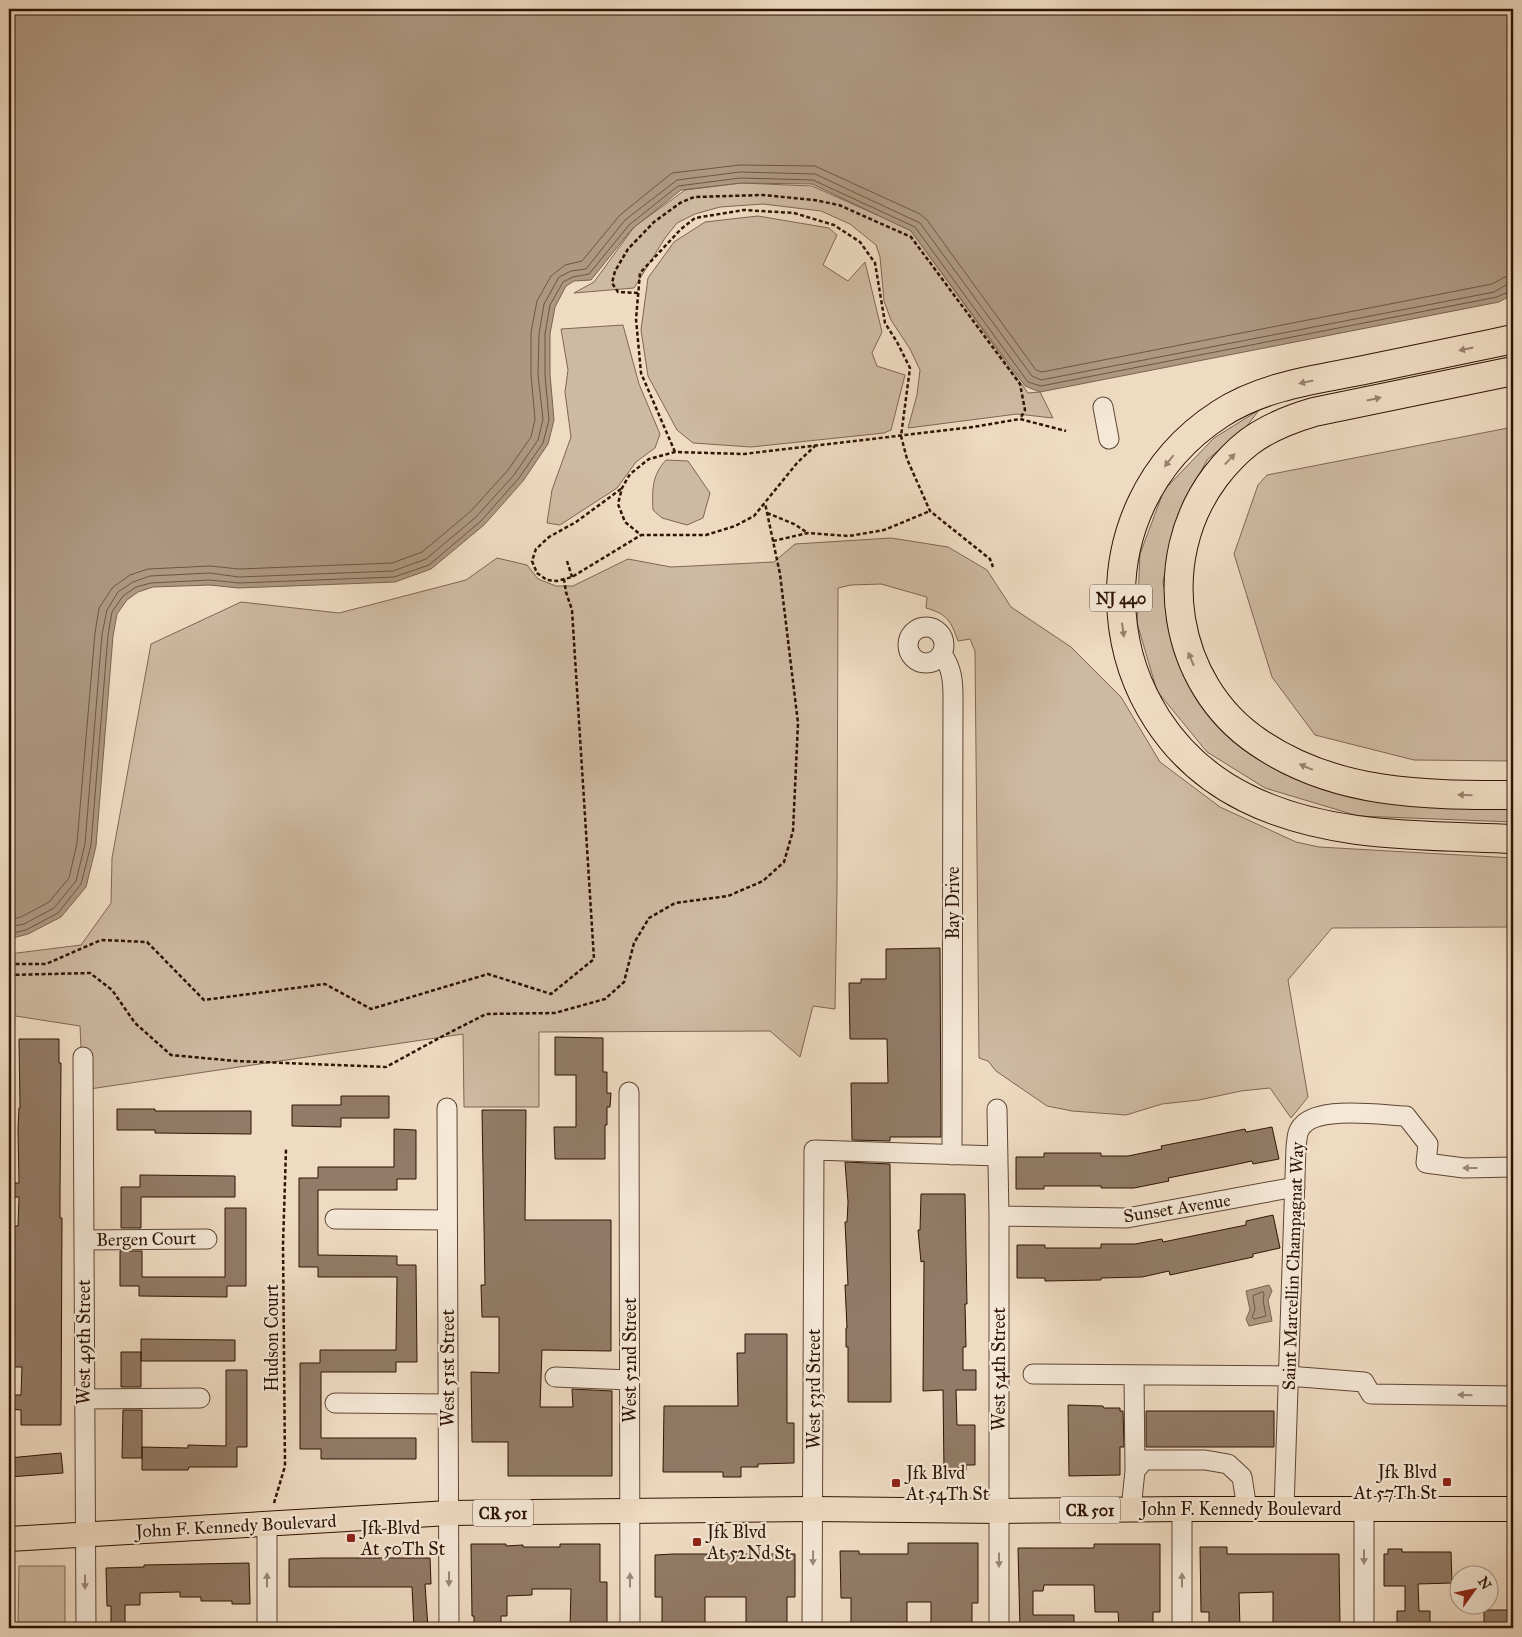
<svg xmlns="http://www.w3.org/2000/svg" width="1522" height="1637" viewBox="0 0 1522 1637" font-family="'IM FELL Great Primer',serif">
<rect width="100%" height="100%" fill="#efdbc2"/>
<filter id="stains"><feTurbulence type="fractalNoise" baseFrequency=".004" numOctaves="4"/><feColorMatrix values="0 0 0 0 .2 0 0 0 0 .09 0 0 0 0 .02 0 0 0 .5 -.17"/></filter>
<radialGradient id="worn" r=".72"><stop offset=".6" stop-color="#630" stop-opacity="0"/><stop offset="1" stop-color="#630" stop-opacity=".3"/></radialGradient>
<!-- green -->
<path fill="#ceb9a2" stroke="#7e6653" d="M741,183L812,186L911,230L1028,393L1040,392L1053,418L1017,414L908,428L917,395L920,370L910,349L891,320L884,301L880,257L876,245L850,224L821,211L763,204L720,207L695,214L677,223L665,238L634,288L574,293L594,282L634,227L685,190Z
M758,216L829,228L837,235L823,265L848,281L865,262L882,332L872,353L877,366L905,375L891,430L884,433L751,447L693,443L677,430L648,376L641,330L648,278L674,242L705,222Z
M623,325L639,384L660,434L655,448L636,462L617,488L560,525L547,523L552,490L571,437L565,392L568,370L561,329Z
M1259,410L1247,426L1207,460L1178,515L1163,582L1179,665L1216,721L1265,763L1332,789L1513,808V822L1358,816L1265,788L1207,752L1157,691L1137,623L1140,554L1164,490L1214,438Z
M1513,427V761L1414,760L1315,735L1272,677L1234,554L1258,485L1267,475Z
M666,460L688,461L710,493L703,518L687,525L662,518L653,510C652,490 652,475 666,460Z
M891,538L948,547L987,570L1011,607L1071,647L1121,697L1160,762L1220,807L1296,842L1319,847L1513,858V927L1332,928L1288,980L1308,1097L1291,1118L1270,1088L1241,1091L1199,1100L1162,1104L1126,1115L1072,1111L1047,1106L996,1071L988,1061L979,1058L975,651L970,639L958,641C951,621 947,614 926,608L927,597L881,584L851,585L838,588L837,888L835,1009L813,1006L800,1057L770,1031L539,1032V1107H464L463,1034L83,1090L80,1026L9,1015V954L81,945L111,903L112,858L151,644L241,602L339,613L466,580L497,558L527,565L538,579L556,586H573L628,559L671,567L774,562L795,544Z
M19,1566H65V1628H18Z"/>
<!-- water -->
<path fill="#ad9781" stroke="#7a634f" d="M9,9H1513V294L1499,302L1040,392L1025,386L911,231L812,184L741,183L681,190L632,229L591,280L574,281L566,286L555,307L550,334V374L554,420L548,444L523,481L484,525L431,569L395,582L238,588L210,585L153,587L138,592L127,600L117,614L113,636L96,846L86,887L61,917L28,934L9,939Z
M1269,1285L1272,1291L1268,1300L1272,1321L1249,1326L1246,1319L1250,1310L1246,1291Z"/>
<!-- pier -->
<path fill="#efdbc2" d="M1505,9H1513V51Z"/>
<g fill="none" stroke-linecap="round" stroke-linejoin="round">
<!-- shore -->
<path stroke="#6e5642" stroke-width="1" d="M9,920L21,917L49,902L69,878L77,843L95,633L99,608L113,587L130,575L148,569L210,566L239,569L392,563L422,552L471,511L508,470L531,437L535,419L531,375V332L537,301L551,276L565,265L582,261L620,215L672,173L740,165L815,166L920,214L927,220L1036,370L1042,372L1492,284L1505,277L1513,276
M9,927L24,924L54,908L76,881L85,844L102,634L107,610L118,592L133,582L150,576L210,573L239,577L393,571L426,559L476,517L514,475L538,440L543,419L538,375L539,334L544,304L559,277L571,271L586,269L625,220L677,180L740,172L815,174L920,223L1032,376L1041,380L1494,292L1508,284H1513
M9,934L26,930L58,913L81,884L91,845L108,635L112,612L123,596L136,587L151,583L210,580L239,583L394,577L429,565L481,521L519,478L543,443L549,420L545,375V334L550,305L563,282L573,277L589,274L629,225L678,186L740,178L813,180L915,227L1028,382L1041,386L1497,297L1513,290
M1263,1292L1264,1294L1263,1300L1266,1316L1254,1319L1252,1317L1255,1310L1253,1296Z"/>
</g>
<!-- building -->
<path fill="#927b67" stroke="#2e1404" d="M940,948L941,1137H890V1141L852,1140L851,1083H888L887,1039H850L849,983H861V979H886V949Z
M555,1037L603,1038V1072H607V1093H611L610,1107H607V1125H605V1159H555L554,1127H576V1075H555Z
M19,1039H59V1063H61L60,1196V1218H62L61,1425H21V1410L9,1409V1395H21L22,1367H9V1226H18L19,1197H9V1183H19L18,1129L19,1108H20Z
M341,1096H389V1118H341V1127L292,1126V1105H341Z
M117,1109H155V1111H251V1134L155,1133V1130H117Z
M482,1110H526L525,1220H611V1351L542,1350L540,1407H573L572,1389L612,1391V1476H508V1442H472L471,1372L499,1373V1317H482L481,1285H485Z
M1272,1127L1279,1159L1253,1164L1252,1161L1224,1167L1168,1178L1169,1181L1134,1188H1101V1186H1044V1189H1016V1157H1044V1153H1101V1156H1128L1162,1149L1161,1146L1202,1138L1245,1129L1246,1132Z
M394,1129L416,1130V1179H397V1190H318V1255L397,1256V1265H416L417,1362H396V1372H321V1438H416V1459H321V1449H300V1363H320V1350H396L397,1277H318V1267H299V1178H318V1167H394Z
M845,1162L890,1164L891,1402H848V1347H846V1328H847L845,1285H848L845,1222H847L848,1202Z
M140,1175L235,1176V1197H141V1228H121V1187H140Z
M921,1194H965L967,1304H965L966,1347H963V1370H976V1390H956L957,1425H975V1465H966V1470H958V1472H944L943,1390L923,1391L924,1261L921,1262L918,1230H920Z
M225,1208H246V1286H227V1297L139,1296V1286H120V1251H142V1277H225Z
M1273,1215L1280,1248L1253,1254V1257L1170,1275L1169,1271L1142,1277L1101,1278V1280L1045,1281V1278H1017V1245H1045V1248H1101V1244H1135L1162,1239L1163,1242L1246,1225V1221Z
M745,1334H787V1423H794V1463L758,1464V1467H741V1477H723V1472H663L664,1406H738L737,1353H745Z
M141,1339L235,1340V1361H141Z
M121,1352H141V1387H121Z
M226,1370H247V1447H237V1467H189L188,1470H142V1447L188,1448V1445L226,1446Z
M1068,1405L1103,1406L1104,1408H1120V1411H1123L1124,1447H1120V1475L1069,1476Z
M123,1410H142V1458H122Z
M1146,1411H1274V1447H1146Z
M61,1453L63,1473L9,1477V1458Z
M908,1543H978V1603H972V1627H948V1623H931V1602H907V1628H851V1598H841L840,1551H859V1554H908Z
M471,1544H506V1546L523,1545V1547H560V1544H600V1582H607V1627H570L571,1589H532V1595L507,1596V1616H501V1628H474V1616H472Z
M1094,1544H1160V1612H1153V1628H1119L1118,1612H1095L1094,1585H1044L1043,1591H1033V1615H1074V1628H1020L1018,1548H1094Z
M1200,1547H1227V1554H1339L1340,1627H1273V1592L1239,1593L1240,1628H1209V1612H1201Z
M1388,1549H1402V1552H1451L1452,1583L1418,1584L1419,1611H1430V1626H1422V1628H1397V1611H1405V1586H1384V1554H1388Z
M673,1554H795V1597H787V1628L746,1627V1597H705V1628L662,1627V1597H655V1555Z
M323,1558H430L431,1584H425L428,1628H414L412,1587H289V1559Z
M249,1563L250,1604H232V1601H201V1597H180V1592L140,1593V1605H125V1628H111V1606H107L106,1568L144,1567V1565Z
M1484,1610H1510V1626H1484Z"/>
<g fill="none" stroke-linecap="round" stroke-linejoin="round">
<defs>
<path id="minor" d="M1103,407L1109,439
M908 645a18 18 0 1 1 36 0a18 18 0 1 1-36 0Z
M942,654C952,668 953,681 953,697L952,1155
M83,1057L86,1628
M629,1092L630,1628
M447,1108L449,1628
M997,1109L999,1216V1628
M999,1216L1127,1218L1295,1187
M335,1219L447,1220
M84,1240L207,1239
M1033,1374L1288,1376L1364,1382L1371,1394L1513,1396
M1134,1375L1135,1471
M555,1377L630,1380
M85,1399L200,1398
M335,1403L448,1404
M1131,1509L1135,1471L1144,1460H1205L1228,1464L1242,1477L1247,1509
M1284,1509L1296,1147C1297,1139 1297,1130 1303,1125C1320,1106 1381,1115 1406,1116L1428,1144L1426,1163L1464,1168L1513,1167
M1364,1509V1628
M267,1628V1524
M812,1628L814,1150L998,1156
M1182,1628V1509"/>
<path id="major" d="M9,1539L449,1513L813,1509L999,1511L1182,1509H1513"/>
<path id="highway" d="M1513,339C1462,350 1411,360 1359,371C1312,380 1261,387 1220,414C1075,508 1094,723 1246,798C1328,839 1424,835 1513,839
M1513,371L1314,412C1290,419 1269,427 1249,442C1236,452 1225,464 1215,477C1153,560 1172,684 1258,742C1335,795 1424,795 1513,795"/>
</defs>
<!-- minor casing -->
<use href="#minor" stroke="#5e4634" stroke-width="21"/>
<!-- major casing -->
<use href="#major" stroke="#2e1404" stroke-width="26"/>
<!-- highway casing -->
<use href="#highway" stroke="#2e1404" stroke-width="30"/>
<!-- path -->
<path stroke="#2e1404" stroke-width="2.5" stroke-dasharray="4 2.5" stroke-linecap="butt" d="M638,293L618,292L612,283L615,271L628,249L654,222L680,203L694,197L763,195L814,200L839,205L911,237L1020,384L1025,410L1020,419
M816,445L797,463L754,516L735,526L706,535H641L625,522L618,504L622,488L630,474L649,459L675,452L744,454L973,427L1020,419L1066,431
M675,452L641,373L636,319L640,273L681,229L695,218L744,210L794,213L834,225L860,242L875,263L885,323L897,342L910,368L901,436L907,459L930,511L990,559L993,567
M621,489L576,522L549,537L536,549L532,561L537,573L547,580L557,581L572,577L641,535
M767,513L794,524L808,533
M773,541L808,533L849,536L884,530L930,511
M567,561L572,577
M9,964H46L101,940L147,942L204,1000L325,984L371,1009L488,974L551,994L594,959L572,610L566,592L564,579
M9,975L90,973L112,990L135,1023L171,1055L236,1061L386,1067L443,1036L486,1014L555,1013L605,999L624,982L634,943L649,918L675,903L728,896L763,881L784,862L793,831L798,723L780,574L765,503
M274,1503L285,1466L283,1245L286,1149"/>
<!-- minor -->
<use href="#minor" stroke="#f5e8d7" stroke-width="19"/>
<!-- major -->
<use href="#major" stroke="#efdbc2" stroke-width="24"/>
<!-- highway -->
<use href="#highway" stroke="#efdbc2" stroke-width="28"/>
</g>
<!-- one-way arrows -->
<defs><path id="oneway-solid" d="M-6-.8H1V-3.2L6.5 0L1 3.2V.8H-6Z" transform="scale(1.25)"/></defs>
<g fill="#98816c">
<use href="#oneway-solid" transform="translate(1466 349) rotate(168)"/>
<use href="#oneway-solid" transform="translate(1306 382) rotate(168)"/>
<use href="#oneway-solid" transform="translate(1374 399) rotate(-12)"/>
<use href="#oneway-solid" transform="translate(1230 459) rotate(-47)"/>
<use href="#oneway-solid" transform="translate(1169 461) rotate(128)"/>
<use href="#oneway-solid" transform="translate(1123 630) rotate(82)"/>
<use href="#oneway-solid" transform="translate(1191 659) rotate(-112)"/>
<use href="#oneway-solid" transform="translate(1306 767) rotate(-157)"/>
<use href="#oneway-solid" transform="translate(1465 795) rotate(-179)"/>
</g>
<g fill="#9b8978">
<use href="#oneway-solid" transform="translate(1470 1168) rotate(-180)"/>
<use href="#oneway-solid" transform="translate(1465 1395) rotate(-179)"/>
<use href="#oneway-solid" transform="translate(1364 1557) rotate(90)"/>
<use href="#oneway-solid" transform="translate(813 1558) rotate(91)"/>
<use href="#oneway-solid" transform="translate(999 1560) rotate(90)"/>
<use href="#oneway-solid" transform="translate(449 1579) rotate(90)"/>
<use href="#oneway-solid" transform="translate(267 1580) rotate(-90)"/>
<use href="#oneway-solid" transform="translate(630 1580) rotate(-90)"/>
<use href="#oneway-solid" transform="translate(1182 1580) rotate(-90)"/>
<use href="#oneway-solid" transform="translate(85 1582) rotate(90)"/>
</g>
<!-- markers -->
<g fill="#8f2418" stroke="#f5e8d7" stroke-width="2">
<rect x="1442" y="1477" width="10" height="10" rx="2.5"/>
<rect x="891" y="1478" width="10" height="10" rx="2.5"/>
<rect x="346" y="1533" width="10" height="10" rx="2.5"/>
<rect x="692" y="1537" width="10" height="10" rx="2.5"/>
</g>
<g text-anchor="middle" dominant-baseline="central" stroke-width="4.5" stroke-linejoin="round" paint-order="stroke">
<!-- shield labels -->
<g fill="#f5e8d7" stroke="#6a5443" stroke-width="1">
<rect x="1090" y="584.5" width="62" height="27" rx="4"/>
<rect x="1060" y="1496.5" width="60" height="27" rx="4"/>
<rect x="473" y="1499.5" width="60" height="27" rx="4"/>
</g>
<g font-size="16" font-weight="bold" fill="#2e1404">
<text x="1121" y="598">NJ 440</text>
<text x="1090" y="1510">CR 501</text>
<text x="503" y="1513">CR 501</text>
</g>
<!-- street labels -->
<g font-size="18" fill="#2e1404" stroke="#f5e8d7">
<text transform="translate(953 903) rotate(-90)">Bay Drive</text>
<text transform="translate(1177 1208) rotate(-9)">Sunset Avenue</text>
<text transform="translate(146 1239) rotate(-1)">Bergen Court</text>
<text transform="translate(1293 1266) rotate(-88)">Saint Marcellin Champagnat Way</text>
<text transform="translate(272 1338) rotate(-90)">Hudson Court</text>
<text transform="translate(84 1342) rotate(-90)">West 49th Street</text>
<text transform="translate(630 1360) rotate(-90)">West 52nd Street</text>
<text transform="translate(448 1368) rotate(-90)">West 51st Street</text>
<text transform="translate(999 1369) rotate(-90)">West 54th Street</text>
<text transform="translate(814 1389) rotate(-90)">West 53rd Street</text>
<text x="1241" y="1509">John F. Kennedy Boulevard</text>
<text transform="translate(236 1526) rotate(-3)">John F. Kennedy Boulevard</text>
</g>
<!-- poi labels -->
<g font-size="18" fill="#2e1404" stroke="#f5e8d7" text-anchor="start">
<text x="1437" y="1472" text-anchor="end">Jfk Blvd<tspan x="1437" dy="21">At 57Th St</tspan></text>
<text x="906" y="1473">Jfk Blvd<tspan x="906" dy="21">At 54Th St</tspan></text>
<text x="361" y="1528">Jfk Blvd<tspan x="361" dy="21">At 50Th St</tspan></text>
<text x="707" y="1532">Jfk Blvd<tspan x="707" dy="21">At 52Nd St</tspan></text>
</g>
</g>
<!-- margin -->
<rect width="1522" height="1637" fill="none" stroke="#efdbc2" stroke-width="30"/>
<rect x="10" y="10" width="1502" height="1617" fill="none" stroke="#2e1404" stroke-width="2.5"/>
<rect x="15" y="15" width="1492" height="1607" fill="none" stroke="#2e1404"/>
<!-- north arrow -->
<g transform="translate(1474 1590) rotate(57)"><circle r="24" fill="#f5e8d7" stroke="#a59383"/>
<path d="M0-4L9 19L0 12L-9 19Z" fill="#8f2418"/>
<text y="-8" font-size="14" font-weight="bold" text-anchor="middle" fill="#2e1404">N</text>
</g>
<rect width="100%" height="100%" filter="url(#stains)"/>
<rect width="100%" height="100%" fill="url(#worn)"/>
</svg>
